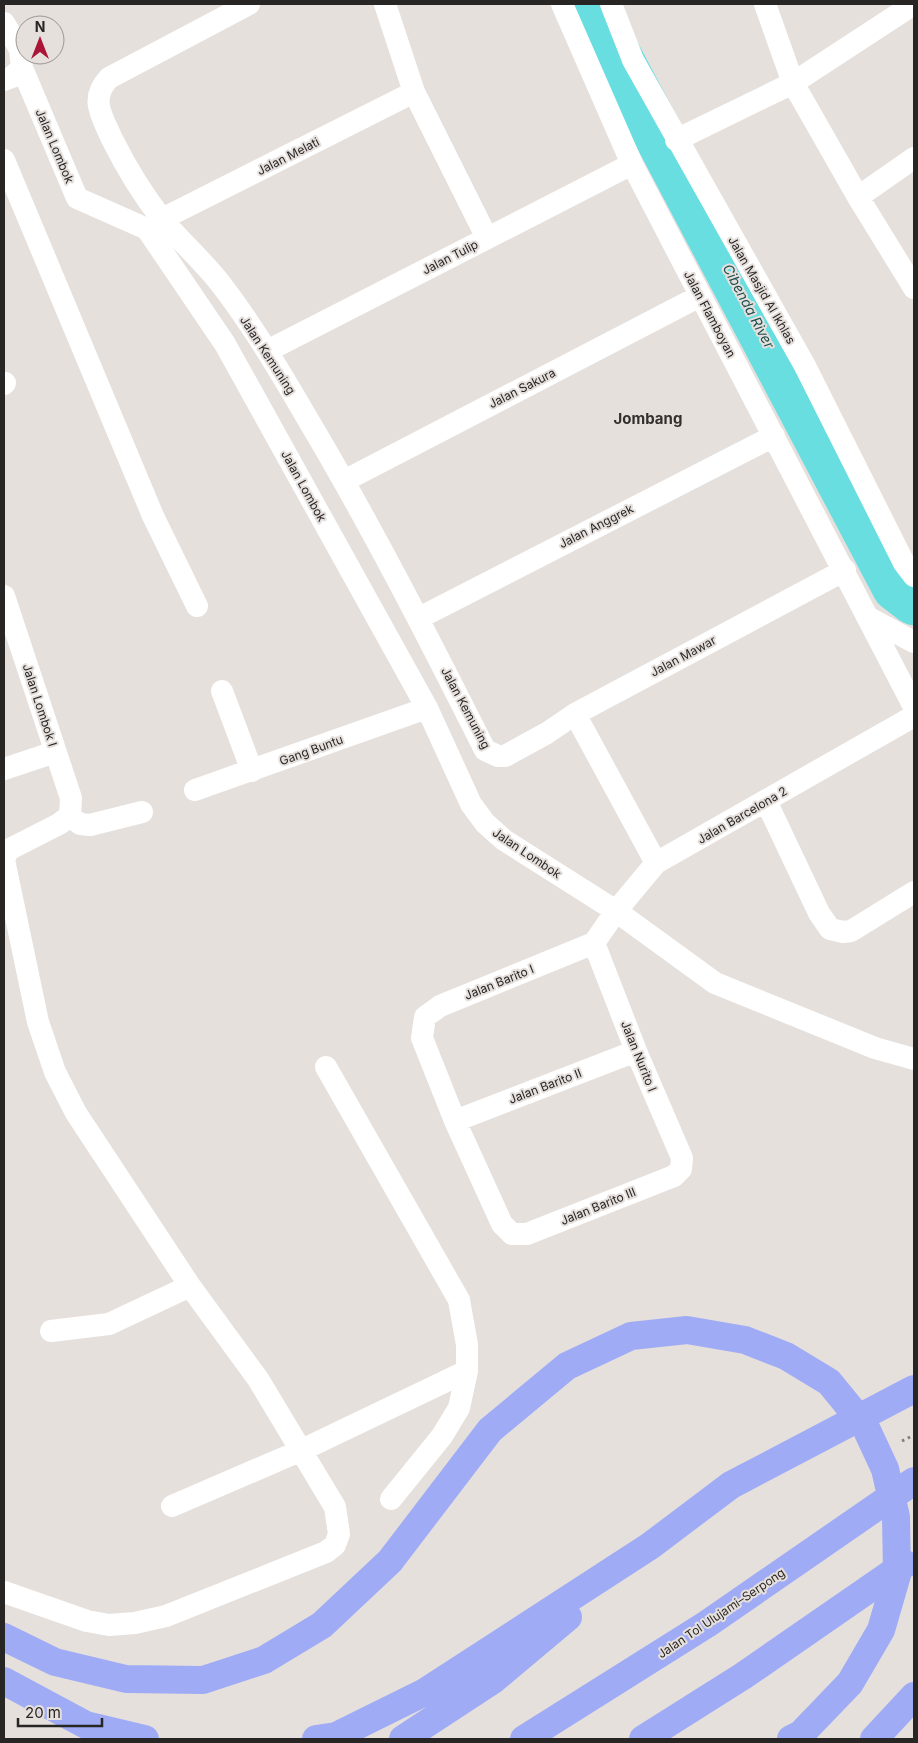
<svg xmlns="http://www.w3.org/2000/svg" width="918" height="1743" viewBox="0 0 918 1743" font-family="Inter,sans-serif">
<rect width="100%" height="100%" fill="#e6e0dd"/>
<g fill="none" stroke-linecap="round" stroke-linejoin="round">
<!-- river -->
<path stroke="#68dee1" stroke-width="50" d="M595,4L604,32L897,587L914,600"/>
<!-- path -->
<path stroke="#827e7c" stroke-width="3" stroke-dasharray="2.5 4" stroke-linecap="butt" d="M902,1441L914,1435"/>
<!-- minor -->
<path stroke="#fff" stroke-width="22" d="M249,4L109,78C89,99 102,116 112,139C126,167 142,194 162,219C180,241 202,260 220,283C254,327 282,375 310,423C373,529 429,639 485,750L498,756H505L547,733L575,714L845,570
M385,4L414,92L487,238
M562,4L632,164L914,707
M611,4L633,60L805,366L904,563L914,576
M765,4L793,83L858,197L914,288
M4,23L20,49L22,68L77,198L147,229L225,344L427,708L471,804L485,823L504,840L616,911L715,983L875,1048L914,1059
M4,80L12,77L22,68
M676,140L793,83L914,4
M4,160L153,516L197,606
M858,197L914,158
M162,219L414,92
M267,351L632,164
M4,384L5,383
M344,481L700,296
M4,596L71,798L70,816
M419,618L774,436
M869,618L914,642
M222,691L252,771
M575,714L656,863
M4,769L55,752
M195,790L427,708
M766,801L819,913L830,929L843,932L851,931L914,892
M70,816L80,824L90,825L142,812
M594,943L636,1051L682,1158L681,1169L674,1176L527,1234H512L502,1224L455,1121L422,1038L425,1017L440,1006Z
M594,943L616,911L656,863L914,716
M326,1067L459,1300L467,1345V1371L459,1408L442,1436L391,1499
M455,1121L636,1051
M51,1331L109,1324L190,1286
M172,1506L302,1450L467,1371
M4,1592L87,1621L109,1625L135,1623L166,1616L326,1552L335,1545L339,1534L335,1507L258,1379L190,1286L76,1113L55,1072L38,1022L4,860L8,850L59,824L70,816"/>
<!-- motorway -->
<path stroke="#9facf5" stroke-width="28" d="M4,1637L55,1662L126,1679L203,1680L264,1660L322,1625L390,1561L490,1430L567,1366L631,1336L687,1330L745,1340L786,1356L829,1382L865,1426L885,1469L896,1517L897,1575L881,1630L850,1683L801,1734L791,1739
M4,1681L86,1725L145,1739
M316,1739L336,1736L425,1692L650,1546L731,1485L914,1389
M403,1739L493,1680L568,1617
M524,1739L707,1624L914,1481
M643,1739L743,1676L905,1564
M874,1739L914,1696"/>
</g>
<g text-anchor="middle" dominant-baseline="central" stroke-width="4" stroke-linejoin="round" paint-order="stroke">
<!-- street labels -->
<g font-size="12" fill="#282625" stroke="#e6e0dd">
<text transform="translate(55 146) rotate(67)">Jalan Lombok</text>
<text transform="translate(288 156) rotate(-27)">Jalan Melati</text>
<text transform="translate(450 257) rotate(-27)">Jalan Tulip</text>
<text transform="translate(762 290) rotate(60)">Jalan Masjid Al Ikhlas</text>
<text transform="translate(710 314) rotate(62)">Jalan Flamboyan</text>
<text transform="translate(268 355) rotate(57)">Jalan Kemuning</text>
<text transform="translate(522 388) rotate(-27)">Jalan Sakura</text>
<text transform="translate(304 486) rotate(61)">Jalan Lombok</text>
<text transform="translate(596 526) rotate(-27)">Jalan Anggrek</text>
<text transform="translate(683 656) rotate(-28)">Jalan Mawar</text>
<text transform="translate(40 705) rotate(72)">Jalan Lombok I</text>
<text transform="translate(466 708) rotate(62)">Jalan Kemuning</text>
<text transform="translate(311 750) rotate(-20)">Gang Buntu</text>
<text transform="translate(742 815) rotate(-30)">Jalan Barcelona 2</text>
<text transform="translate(527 853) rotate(34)">Jalan Lombok</text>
<text transform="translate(499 982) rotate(-22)">Jalan Barito I</text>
<text transform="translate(639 1056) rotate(68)">Jalan Nurito I</text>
<text transform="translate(545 1086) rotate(-21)">Jalan Barito II</text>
<text transform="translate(598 1206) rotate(-22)">Jalan Barito III</text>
<text transform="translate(721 1613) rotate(-34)">Jalan Tol Ulujami–Serpong</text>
</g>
<!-- water labels -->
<g font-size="14" font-style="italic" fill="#1a4e50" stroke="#e6e0dd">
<text transform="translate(749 306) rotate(62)">Cibenda River</text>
</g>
<!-- quarter labels -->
<g font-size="15" font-weight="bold" fill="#332f2c" stroke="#e6e0dd">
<text x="648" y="418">Jombang</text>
</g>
</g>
<!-- border -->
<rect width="918" height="1743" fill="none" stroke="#282625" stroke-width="10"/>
<!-- north arrow -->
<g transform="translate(40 40)"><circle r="24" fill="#e6e0dd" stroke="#9a9693"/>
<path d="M0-4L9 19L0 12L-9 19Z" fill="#ab1537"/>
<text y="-8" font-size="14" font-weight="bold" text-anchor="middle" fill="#282625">N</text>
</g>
<!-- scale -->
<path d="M18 1718v8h84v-8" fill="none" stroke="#282625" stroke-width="2.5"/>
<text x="25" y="1718" font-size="15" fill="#282625" stroke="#e6e0dd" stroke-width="4" paint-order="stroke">20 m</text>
</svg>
